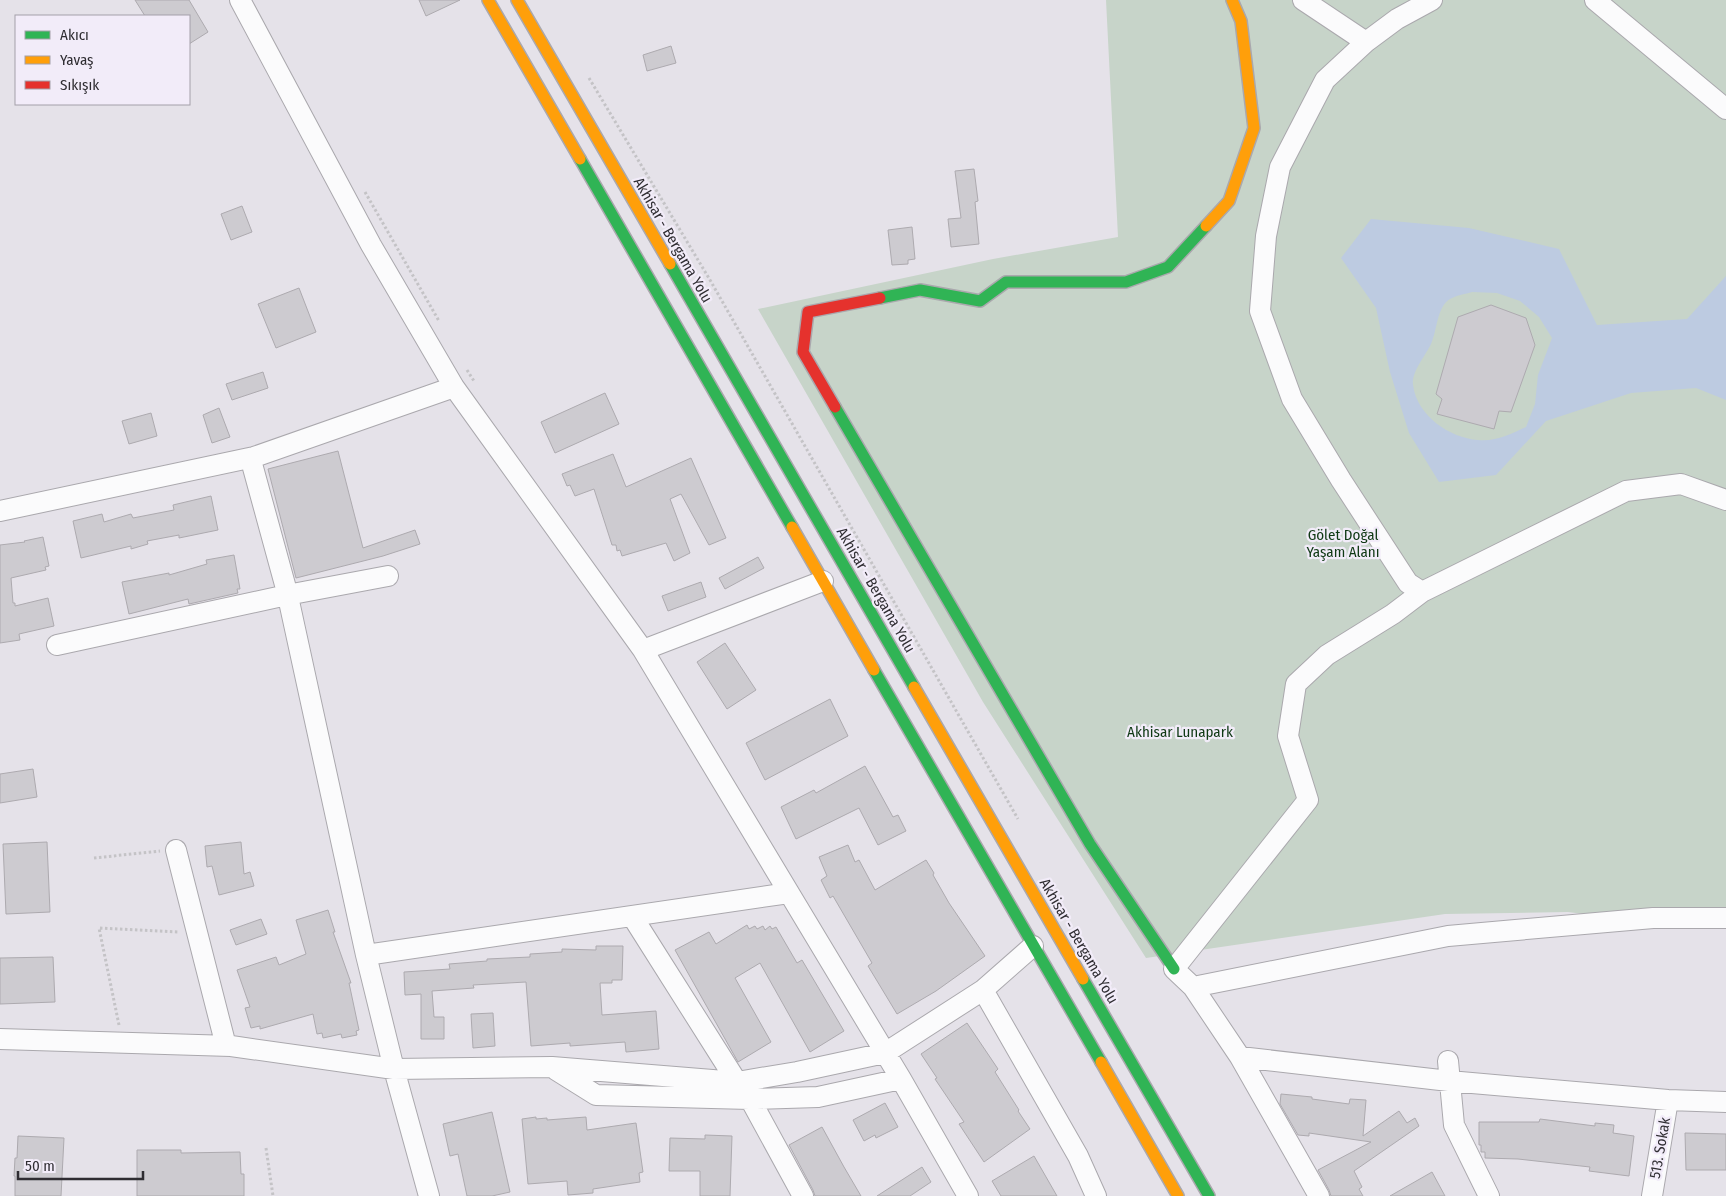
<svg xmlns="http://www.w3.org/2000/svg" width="1726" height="1196" viewBox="0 0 1726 1196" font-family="'Fira Sans Condensed',sans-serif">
<rect width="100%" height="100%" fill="#e5e2e9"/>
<!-- green -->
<path fill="#c7d4c9" d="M1106,0H1726V911L1599,916L1568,912L1445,914L1146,958L983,702L758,309L993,259L1118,237Z"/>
<!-- water -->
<path fill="#bdcbe1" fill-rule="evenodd" d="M1371,219L1469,228L1559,249L1597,325L1687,319L1726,276V400L1696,388L1631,393L1546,421L1496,475L1439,482L1409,433L1390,372L1376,308L1341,258ZM1472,292L1497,293L1520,301L1539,317L1552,338L1538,375L1535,404L1526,427C1511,434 1495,442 1478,440C1450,438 1417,416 1413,385C1411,372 1426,355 1431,344C1437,331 1437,306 1450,299C1457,295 1466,294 1472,292Z"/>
<!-- building -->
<path fill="#cdcbd0" stroke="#adaaaf" d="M135,0H189L208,32L189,44V16H145Z
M419,0H460L426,16Z
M671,46L676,63L647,71L643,55Z
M974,169L978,201L975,202L979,244L951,247L948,219L961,218L955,171Z
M242,206L252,232L231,240L221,214Z
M912,227L915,259L908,260V264L892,265L888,230Z
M299,288L316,332L276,348L258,304Z
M1491,305L1526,318L1535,345L1511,412L1499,411L1494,429L1437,414L1442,399L1436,394L1458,317Z
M263,372L268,388L232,400L226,384Z
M605,393L619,424L555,453L541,422Z
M219,408L230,437L212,443L203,415Z
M151,413L157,436L129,444L122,421Z
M338,451L363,548L415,530L420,544L383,556L296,578L268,469Z
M613,454L626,487L691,458L726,538L709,545L681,494L670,499L690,553L674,561L666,543L622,556L620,550L617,551L616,545H612L594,489L575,496L570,485L567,486L562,474Z
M211,496L218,530L179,538V535L147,541L148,544L131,549V546L81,558L73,521L102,514L104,522L131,514L133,518L174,510L173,505Z
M43,537L49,566L45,567L46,570L11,578L13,603H15V606L48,598L54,626L19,634L20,640L0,643V545L25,542L24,541Z
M234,555L240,589H237L238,593L189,604L188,599L129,614L122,582L169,573V575L207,564L206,560Z
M758,557L764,568L725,589L719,578Z
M701,582L706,597L668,611L662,596Z
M725,643L756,690L727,709L697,662Z
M830,699L848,736L765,780L746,743Z
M865,766L893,817L898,815L906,831L878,845L859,808L796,839L781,807L814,790L816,793Z
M33,769L37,797L0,803V774Z
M47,842L50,912L6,914L3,844Z
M241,842L244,874L250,872L254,886L219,895L212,866L207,867L205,846Z
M848,845L855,862L859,860L875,890L926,860L934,873L933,875L949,903L985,956L936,991L897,1014L868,966L872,963L833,896L830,898L821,880L827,876L819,857Z
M328,910L335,932H333L351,983H349L359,1030L356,1031L357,1035L342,1038L341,1034L323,1038L322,1033L317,1034L313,1014L260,1029V1026L251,1028L245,1008L250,1007L237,970L276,957L279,965L306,954L296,920Z
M261,919L267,934L236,945L230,930Z
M747,925L749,929L755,926L757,929L763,926L765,930L770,926L772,929L776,927L797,963L802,960L844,1031L810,1052L760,963L735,978L771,1042L738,1062L675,950L709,932L716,944Z
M596,946H623L622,980H612V983H600L602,1015L656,1011L659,1049L626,1052L625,1042L570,1046V1043L531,1046L526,982L473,985L474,988L432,991L434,1017H444V1039H421V994L405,995L404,972L450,969L449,964L487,961V959L530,957V954L562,952V949L596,950Z
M53,957L55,1002L0,1004V958Z
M493,1013L495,1046L473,1048L471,1014Z
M967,1023L998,1069L995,1072L1019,1110L1018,1111L1030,1129L984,1162L959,1124L964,1122L935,1079L937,1078L921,1054Z
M1281,1094L1312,1097V1099L1349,1104L1350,1099L1366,1100L1363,1136L1399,1111L1407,1123L1415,1118L1419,1126L1354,1171L1362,1187L1359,1189L1363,1196H1331L1329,1190L1318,1170L1371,1142L1309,1133V1136L1298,1135L1280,1104Z
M885,1103L898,1127L876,1138L875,1135L864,1141L853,1120Z
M492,1112L510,1192L492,1196H467L458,1154L450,1156L443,1124Z
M536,1117V1119L547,1118V1120L586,1117L587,1130L636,1123L643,1172L639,1173L640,1182L593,1189V1193L568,1195L567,1181L528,1184L522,1119Z
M1540,1119L1595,1126V1123L1614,1125L1613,1133L1634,1136L1629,1176L1589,1171L1590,1167L1518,1159L1485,1158V1152H1481V1145H1479V1122H1539Z
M822,1127L844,1167L861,1196H815L813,1190L789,1145Z
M1685,1133L1726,1134V1170H1686Z
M705,1135L732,1136L730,1196H700V1171H669L670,1138L705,1139Z
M18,1136L64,1138L61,1196H15V1176H14L15,1158H17Z
M137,1150H181V1153L240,1152L241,1174H244V1196H137Z
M1034,1156L1057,1196H1001L992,1181Z
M922,1167L931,1182L910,1196H877Z
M1432,1172L1445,1196H1390Z"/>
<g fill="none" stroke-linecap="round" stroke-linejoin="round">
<defs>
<path id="street" d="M240,0L371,245L454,387L643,650L901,1079L968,1196
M1303,0L1366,42
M1595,0L1726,109
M254,457L252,464L287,592L366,955L394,1069L429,1196
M0,511L254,457L454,387
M1422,592L1408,583L1341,480L1292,399L1260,311L1266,236L1280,167L1325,80L1366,42L1397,19L1432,0
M57,645L287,595L388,576
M643,650L823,581
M176,850L226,1046
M632,916L737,1082
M366,955L789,893
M1193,987L1448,936L1653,918H1726
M983,990L1078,1156L1096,1196
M0,1039L231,1046L394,1069L552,1067L737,1082L797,1072L885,1053L983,990L1033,946
M1240,1057L1449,1081L1668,1100L1726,1102
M1448,1061L1454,1125L1489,1196
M556,1070L596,1095L750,1099L818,1097L901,1079
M750,1099L803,1196
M1319,1196L1240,1057L1193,987L1174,969L1308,800L1288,736L1296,684L1327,655L1393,614L1422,592L1626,491L1681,484L1726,500
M1652,1196L1668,1100"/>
<path id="fast" d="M580,159L792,527
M670,264L914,687
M880,298L920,290L980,301L1006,282H1126L1168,267L1206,226
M835,407L1090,844L1174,969
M874,670L1101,1062
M1083,979L1209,1196"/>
<path id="slow" d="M488,0L580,159
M517,0L670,264
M1206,226L1229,201L1254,128L1241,21L1232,0
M792,527L874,670
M914,687L1083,979
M1101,1062L1178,1196"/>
<path id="jam" d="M835,407L803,352L808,312L880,298"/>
</defs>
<!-- street casing -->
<use href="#street" stroke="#aaa8ad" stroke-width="22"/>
<!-- fast casing -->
<use href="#fast" stroke="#aaa8ad" stroke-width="14"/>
<!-- slow casing -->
<use href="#slow" stroke="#aaa8ad" stroke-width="14"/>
<!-- jam casing -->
<use href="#jam" stroke="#aaa8ad" stroke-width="14"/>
<!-- path -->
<path stroke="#c4c3c6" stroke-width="3" stroke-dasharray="2.5 2.5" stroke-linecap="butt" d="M589,78L710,280L1018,819
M365,192L439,321
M467,370L474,381
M94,858L160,851
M119,1025L99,928L179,932
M266,1148L273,1196"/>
<!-- street -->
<use href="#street" stroke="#fbfbfc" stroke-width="20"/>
<!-- fast -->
<use href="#fast" stroke="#30b455" stroke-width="11"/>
<!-- slow -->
<use href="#slow" stroke="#ff9f0a" stroke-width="11"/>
<!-- jam -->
<use href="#jam" stroke="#e5322d" stroke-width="11"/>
</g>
<g text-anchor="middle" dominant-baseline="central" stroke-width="4.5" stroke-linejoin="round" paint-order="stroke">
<!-- street labels -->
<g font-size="15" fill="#2f2d32" stroke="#f2ecf9">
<text transform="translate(673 240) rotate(60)">Akhisar - Bergama Yolu</text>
<text transform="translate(876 590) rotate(60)">Akhisar - Bergama Yolu</text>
<text transform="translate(1079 941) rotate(60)">Akhisar - Bergama Yolu</text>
<text transform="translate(1660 1148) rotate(-80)">513. Sokak</text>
</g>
<!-- park labels -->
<g font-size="15" fill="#0f3914" stroke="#f2ecf9">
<text x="1343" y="535">Gölet Doğal<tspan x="1343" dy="17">Yaşam Alanı</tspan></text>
<text x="1180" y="732">Akhisar Lunapark</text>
</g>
</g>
<!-- legend -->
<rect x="15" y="15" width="175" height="90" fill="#f2ecf9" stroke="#a4a0a9"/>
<rect x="25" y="31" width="25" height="8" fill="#30b455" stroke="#a4a0a9"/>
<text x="60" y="40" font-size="15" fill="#2f2d32">Akıcı</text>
<rect x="25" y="56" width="25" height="8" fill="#ff9f0a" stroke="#a4a0a9"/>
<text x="60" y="65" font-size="15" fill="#2f2d32">Yavaş</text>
<rect x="25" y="81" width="25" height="8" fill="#e5322d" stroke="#a4a0a9"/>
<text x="60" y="90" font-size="15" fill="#2f2d32">Sıkışık</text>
<!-- scale -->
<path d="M18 1171v8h125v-8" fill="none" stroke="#2f2d32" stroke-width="2.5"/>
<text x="25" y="1171" font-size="15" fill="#2f2d32" stroke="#f2ecf9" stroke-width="4" paint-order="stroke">50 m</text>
</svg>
